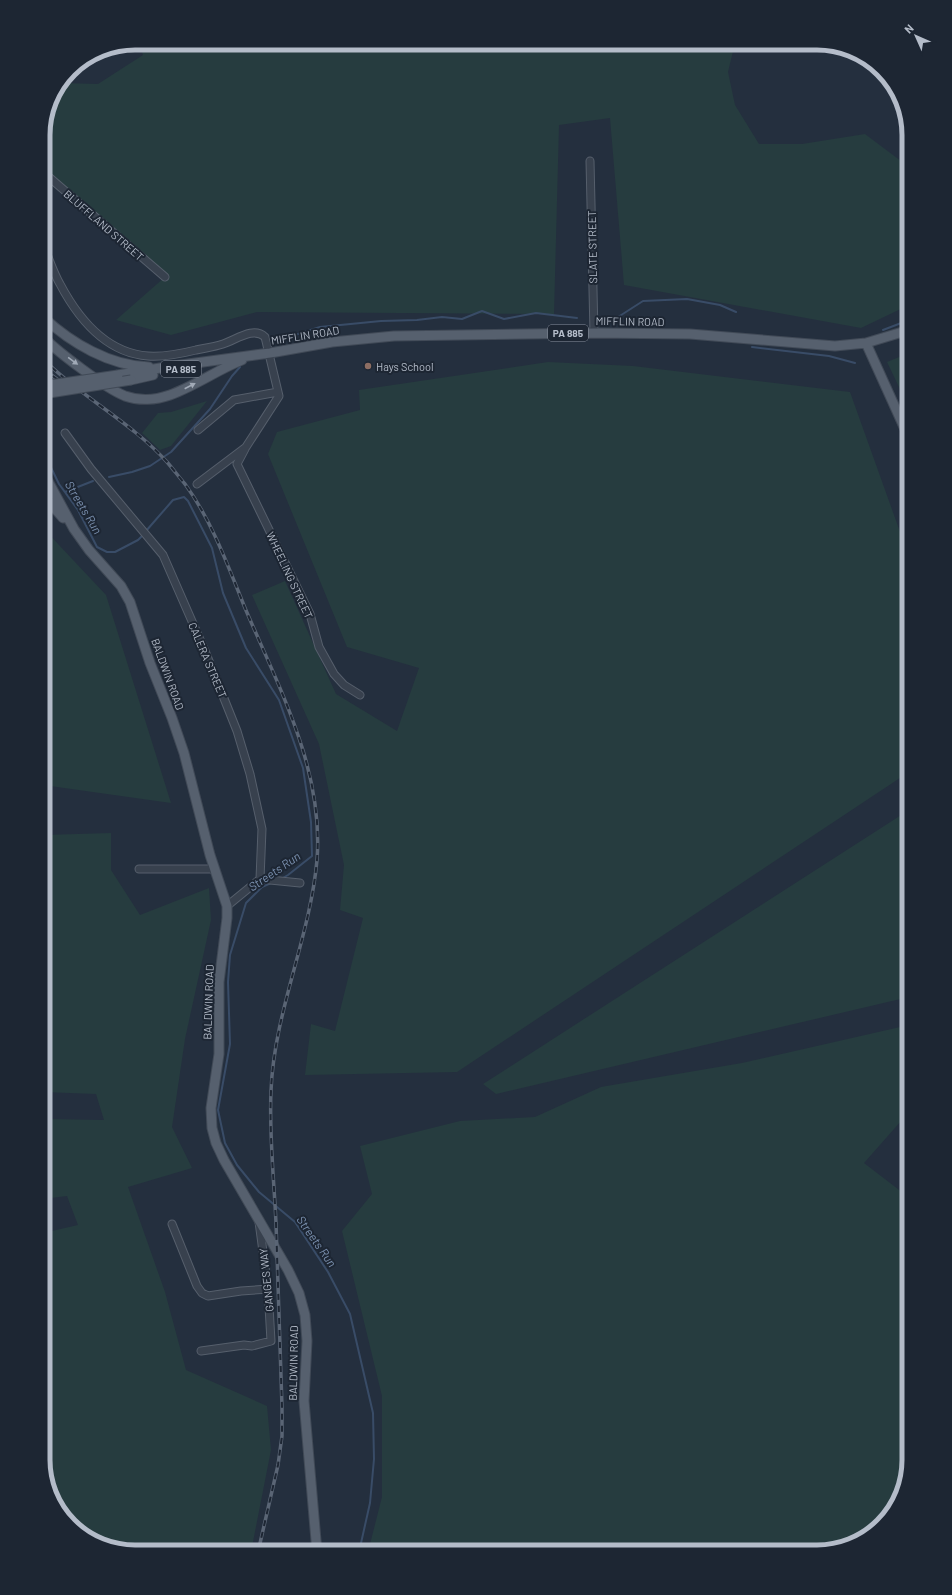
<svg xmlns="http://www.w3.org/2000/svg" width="952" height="1595" viewBox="0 0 952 1595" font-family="Barlow,sans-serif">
<rect width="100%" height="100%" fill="#242f3e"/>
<!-- green -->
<path fill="#263c3f" d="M139,43H735L728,72L735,105L759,144H802L865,134L909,167V305L861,328L624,285L610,118L559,125L554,314L257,312L171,335L116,320L165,277L43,172V129L50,100L61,83L98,84L143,55Z
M909,353V408L887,362Z
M548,362L633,366L850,392L909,557V772L457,1072L305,1075L311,1024L335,1031L363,918L340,910L344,865L319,744L252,595L285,581L336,694L397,731L419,668L347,647L268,454L277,432L360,410L359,390Z
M207,401L171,446L160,450L142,433L158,413L171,412Z
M43,528L106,595L171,803L43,785Z
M909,810V997L496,1094L483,1084Z
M111,833V870L140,915L209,888L211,920L185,1039L172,1127L192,1168L128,1187L165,1292L186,1370L267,1406L271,1450L251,1552H129L84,1536L52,1500L43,1460V1233L78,1225L67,1196L43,1199V1119L104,1120L96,1094L43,1092V835Z
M909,1025V1112L864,1163L907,1196L909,1195V1460L894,1511L857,1543L817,1552H368L382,1497V1396L342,1231L372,1194L360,1146L460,1121L535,1117L601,1087L742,1063Z"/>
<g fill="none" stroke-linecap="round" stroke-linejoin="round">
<!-- stream -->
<path stroke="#394c67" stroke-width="2" d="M615,319L643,301L687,299L720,305L736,312
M883,330L909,320
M279,340L320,327L381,321L417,320L442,317L462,319L482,311L504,319L536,313L577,318
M752,347L829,356L855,363
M43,451L59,484L78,510L97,547L107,552H115L138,540L143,535
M109,477L132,472L150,466L171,452L210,409L232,376L240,367
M65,492L93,481
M146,531L173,500L184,497L188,501L212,548L223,593L246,648L279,700L303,768L311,822L312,856L288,875L281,879
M271,883L262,887L246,903L230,955L228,982L230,1044L218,1110L225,1143L237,1165L259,1192L295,1222L328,1272L350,1314L373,1413L374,1459L370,1503L359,1552"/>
<defs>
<path id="minor" d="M789,44L790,43
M590,161L594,333
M43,172L165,277
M43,245C49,258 53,272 60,284C78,318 106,353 148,356C164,357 180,354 196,350C205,348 214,347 223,344C236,340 253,326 265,337L279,396L246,447L197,484
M198,430L234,400L278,392
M65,433L91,469L163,555L205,651L237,731L250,774L262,829L260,879L227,906
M245,449L237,464L310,614L319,647L334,674L344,685L360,695
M139,869H214
M260,879L300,883
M172,1224L197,1286L202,1293L208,1296L241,1291L268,1289
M201,1351L244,1345L252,1346L271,1341L268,1289L259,1222"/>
<path id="major" d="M43,317C71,343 110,366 149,367
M43,337C58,352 105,388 125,396C139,401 156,400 170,395C195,386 217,370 242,360
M866,343L909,438
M118,375L166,367L270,353L332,342L394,336L594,333L690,334L835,346L866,343L909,330
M131,380L153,375
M43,472L74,529L89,550L121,586L130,602L150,663L172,718L184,753L210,855L227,906V918L219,982V1054L211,1108L212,1128L216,1143L224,1160L288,1270L299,1293L305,1315L307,1341L304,1401L317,1552
M43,495L63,518"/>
</defs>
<!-- minor casing -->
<use href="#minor" stroke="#565f6c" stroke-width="9"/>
<!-- major casing -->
<use href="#major" stroke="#414a57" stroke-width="11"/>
<!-- minor -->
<use href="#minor" stroke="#38414e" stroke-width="7"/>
<!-- major -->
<use href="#major" stroke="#56606e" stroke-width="9"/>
<defs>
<path id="rail" d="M43,359C81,397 131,422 167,462C173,469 179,477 185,484C212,521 228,566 245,608C279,688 324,770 317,860C310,938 274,1012 271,1091C269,1135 274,1179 276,1223C278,1284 280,1346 282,1407V1436L278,1465L258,1552
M43,369L61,382"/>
</defs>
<!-- rail casing -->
<use href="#rail" stroke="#5a6575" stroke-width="3.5"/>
<!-- rail -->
<use href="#rail" stroke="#1d2633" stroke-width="2" stroke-dasharray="6" stroke-linecap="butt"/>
<defs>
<path id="major-bridge" d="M43,386L118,375
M43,394L131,380"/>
</defs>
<!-- major-bridge casing -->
<use href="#major-bridge" stroke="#414a57" stroke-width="11" stroke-linecap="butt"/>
<!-- major-bridge -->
<use href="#major-bridge" stroke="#56606e" stroke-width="9"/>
</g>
<!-- one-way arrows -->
<defs><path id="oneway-solid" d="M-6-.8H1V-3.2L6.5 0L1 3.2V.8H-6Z"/></defs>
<g fill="#a1aab7">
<use href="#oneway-solid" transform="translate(73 361) rotate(36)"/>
<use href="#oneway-solid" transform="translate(190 386) rotate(-27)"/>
</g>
<!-- markers -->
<circle fill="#8d6e63" stroke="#1d2633" stroke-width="1.5" cx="368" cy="366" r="4"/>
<g text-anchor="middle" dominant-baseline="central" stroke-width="4" stroke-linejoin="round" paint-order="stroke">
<!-- shield labels -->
<g fill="#1d2633" stroke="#878f9c" stroke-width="1">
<rect x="548" y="325" width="40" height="16" rx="3"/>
<rect x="161" y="361" width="40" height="16" rx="3"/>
</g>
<g font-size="10" font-weight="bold" fill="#b4bcc9">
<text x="568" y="333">PA 885</text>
<text x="181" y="369">PA 885</text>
</g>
<!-- street labels -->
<g font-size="11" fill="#b4bcc9" stroke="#1d2633">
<text transform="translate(104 225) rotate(41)">BLUFFLAND STREET</text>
<text transform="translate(592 247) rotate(-91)">SLATE STREET</text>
<text transform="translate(630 321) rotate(1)">MIFFLIN ROAD</text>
<text transform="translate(305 335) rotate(-9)">MIFFLIN ROAD</text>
<text transform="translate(290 575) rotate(65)">WHEELING STREET</text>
<text transform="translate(208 660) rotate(67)">CALERA STREET</text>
<text transform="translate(168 674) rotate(70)">BALDWIN ROAD</text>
<text transform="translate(208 1002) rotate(-88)">BALDWIN ROAD</text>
<text transform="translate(266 1280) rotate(-96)">GANGES WAY</text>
<text transform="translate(293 1363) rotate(-89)">BALDWIN ROAD</text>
</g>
<!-- poi labels -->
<g font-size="11" fill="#b4bcc9" stroke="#1d2633" text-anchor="start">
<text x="376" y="366">Hays School</text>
</g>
<!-- water labels -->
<g font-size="12" font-style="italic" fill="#7c92b1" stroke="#1d2633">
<text transform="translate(84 507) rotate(59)">Streets Run</text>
<text transform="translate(274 871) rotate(-34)">Streets Run</text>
<text transform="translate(317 1241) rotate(55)">Streets Run</text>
</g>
</g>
<!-- crop -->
<path d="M0 0H952V1595H0ZM135 50H817A85 85 0 0 1 902 135V1460A85 85 0 0 1 817 1545H135A85 85 0 0 1 50 1460V135A85 85 0 0 1 135 50Z" fill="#1d2633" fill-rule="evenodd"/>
<path fill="none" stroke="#b4bcc9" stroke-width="5" d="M135 50H817A85 85 0 0 1 902 135V1460A85 85 0 0 1 817 1545H135A85 85 0 0 1 50 1460V135A85 85 0 0 1 135 50Z"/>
<!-- north arrow -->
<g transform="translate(916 36) rotate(315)" stroke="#1d2633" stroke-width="3" paint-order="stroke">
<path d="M0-3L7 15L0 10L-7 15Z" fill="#b4bcc9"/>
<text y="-6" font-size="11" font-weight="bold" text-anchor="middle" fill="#b4bcc9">N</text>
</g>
</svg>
